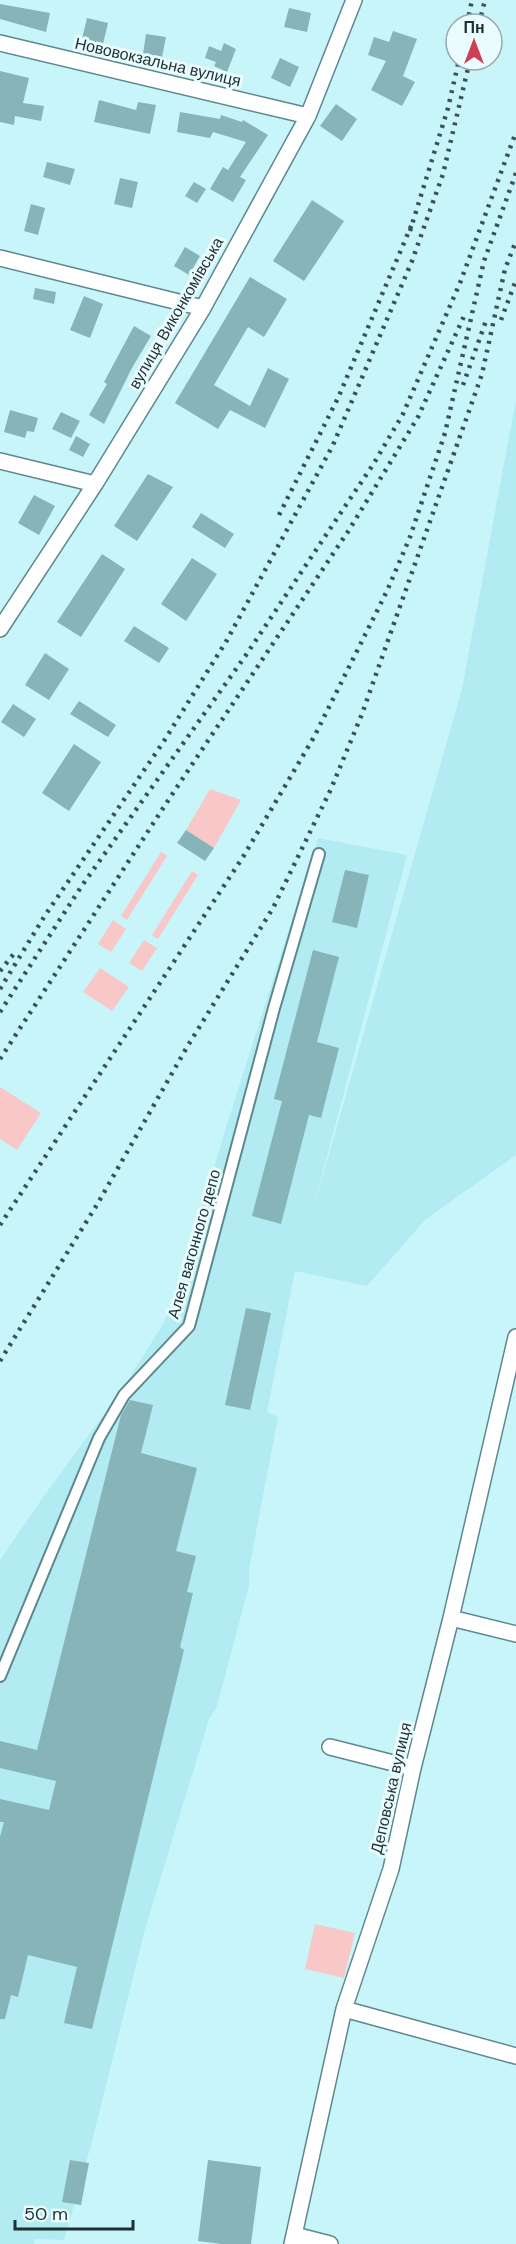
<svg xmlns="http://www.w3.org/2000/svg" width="516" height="2244" viewBox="0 0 516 2244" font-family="'DM Sans',sans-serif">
<rect width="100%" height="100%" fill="#c7f5fa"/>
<!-- built -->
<path fill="#b2ebf1" d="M516,400V1155L425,1220L367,1286L295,1271L267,1412L278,1417L249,1569V1586L216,1709L209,1719L145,1929L91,2145L64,2240L35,2239L34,2244H0V1560L46,1493L122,1390L163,1324L178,1289L224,1134L318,838L407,855L311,1217L462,689Z"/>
<!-- green -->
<path fill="#f8c8c9" d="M210,789L241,800L214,848L186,830Z
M161,852L167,856L127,920L121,916Z
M192,871L198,875L158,939L152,935Z
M113,920L126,929L111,952L98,944Z
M144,940L157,948L142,971L129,963Z
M100,968L129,987L112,1011L83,992Z
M0,1087L41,1113L17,1150L0,1139Z
M315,1924L355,1933L344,1978L305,1969Z"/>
<!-- building -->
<path fill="#87b4b9" d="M0,4L50,13L46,32L0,19Z
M289,8L311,13L307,32L284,27Z
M87,18L108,23L103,44L82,39Z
M393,31L417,39L403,76L415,82L402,106L371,90L386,61L368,55L374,37L389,42Z
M146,34L166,37L162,57L143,54Z
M224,43L236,49L227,72L214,66L216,62L205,58L209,46L221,51Z
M280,58L299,67L290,87L271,78Z
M0,71L29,78L23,103L44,106L41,121L15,116L14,125L0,122Z
M99,100L136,110L138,102L156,105L150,134L94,122Z
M336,104L357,119L342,141L320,126Z
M180,112L220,119L221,115L242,122L243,120L268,135L240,177L246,180L233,202L210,189L223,167L228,170L246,142L213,132L210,138L177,132Z
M47,162L75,169L70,185L43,177Z
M120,178L138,182L132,208L114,204Z
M194,182L206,189L197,203L185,196Z
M312,200L344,221L304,281L273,261Z
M31,204L45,208L38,235L24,231Z
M185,247L200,256L189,275L174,266Z
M250,277L287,299L264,337L248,327L214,385L250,406L268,368L289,379L265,428L230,410L218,429L175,403Z
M35,288L56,292L54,304L33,299Z
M84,296L103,304L90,338L70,330Z
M134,326L151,336L132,368L104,424L89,415L107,384L104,382Z
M10,410L38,418L34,432L27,431L25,438L4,432Z
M61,412L80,421L71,438L52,429Z
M76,436L90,444L83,457L69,450Z
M148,474L173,487L137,541L114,526Z
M34,495L55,506L39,535L18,523Z
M201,513L234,534L225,548L192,527Z
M102,554L125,569L81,637L57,622Z
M192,558L217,574L186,621L161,604Z
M134,626L169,648L159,663L124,641Z
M45,653L69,669L49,700L25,685Z
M79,701L116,725L108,737L70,714Z
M13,704L36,719L24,737L1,722Z
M74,744L101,762L69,811L42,793Z
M186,830L214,848L205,861L177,843Z
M345,870L369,875L357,928L332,922Z
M313,950L339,957L317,1042L339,1048L321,1118L309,1115L281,1224L252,1216L282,1101L274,1099Z
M246,1308L271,1313L250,1410L225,1405Z
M130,1400L153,1405L141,1453L197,1468L176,1551L196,1556L187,1592L193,1593L180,1647L184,1650L92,2029L64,2023L77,1967L28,1955L18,1997L11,1995L5,2019H0V1837L4,1822H0V1799L49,1810L56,1781L0,1768V1741L37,1750L121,1415Z
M70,2160L89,2163L81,2205L62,2202Z
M208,2160L261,2167L251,2244H221L198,2241Z"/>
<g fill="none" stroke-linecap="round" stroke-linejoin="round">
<defs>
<path id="pedestrian" d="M0,1676L99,1438L124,1395L189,1326L274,1008L319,854"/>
<path id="minor" d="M0,43L308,116
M0,258L203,308
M0,461L95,484
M0,629L95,484L203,308L308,116L354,0
M451,1618L516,1634
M330,1747L413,1768
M344,2009L516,2056
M295,2235L330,2244
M292,2244L344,2009L391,1869L413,1768L451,1618L516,1337"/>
</defs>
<!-- pedestrian casing -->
<use href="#pedestrian" stroke="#5d888d" stroke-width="14"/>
<!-- minor casing -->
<use href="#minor" stroke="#5d888d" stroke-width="18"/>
<!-- pedestrian -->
<use href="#pedestrian" stroke="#fff" stroke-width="10"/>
<!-- minor -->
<use href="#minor" stroke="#fff" stroke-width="15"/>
<!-- rail -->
<path stroke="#3b5255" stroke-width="4.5" stroke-dasharray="3 6" stroke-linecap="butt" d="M467,24L472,0
M479,24L485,0
M410,231L448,108L459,60
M501,320L516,280
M463,385L487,318
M279,515L338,398L412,224
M0,971L17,950
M0,989L44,917L164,741L227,640L333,445L412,261L443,174L470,60
M0,1012L81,887L246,655L374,463L403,414L460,283L516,132
M0,1059L171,796L349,530L418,417L465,314
M0,1225L243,857L314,737L387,591L410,537L445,433L484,261L516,173
M0,1361L98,1203L187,1047L273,908L331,789L362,714L482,374L505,269L516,241"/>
</g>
<g text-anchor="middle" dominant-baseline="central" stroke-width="6" stroke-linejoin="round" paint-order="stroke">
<!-- street labels -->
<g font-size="16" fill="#1d3032" stroke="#eafcfe">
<text transform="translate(158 62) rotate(13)">Нововокзальна вулиця</text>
<text transform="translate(176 313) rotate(-60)">вулиця Виконкомівська</text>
<text transform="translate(194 1244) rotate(-74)">Алея вагонного депо</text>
<text transform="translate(391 1788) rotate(-77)">Деповська вулиця</text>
</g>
</g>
<!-- north arrow -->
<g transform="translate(474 42)"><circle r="28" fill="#eafcfe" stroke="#98aaac" stroke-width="1.5"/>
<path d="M0-4.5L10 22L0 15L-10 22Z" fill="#cf3f53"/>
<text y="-9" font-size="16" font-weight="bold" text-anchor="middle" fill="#1d3032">Пн</text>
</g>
<!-- scale -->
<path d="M15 2220v9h118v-9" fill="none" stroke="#1d3032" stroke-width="3"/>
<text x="24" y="2220" font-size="18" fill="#1d3032" stroke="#eafcfe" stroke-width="4.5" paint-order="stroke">50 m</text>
</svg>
